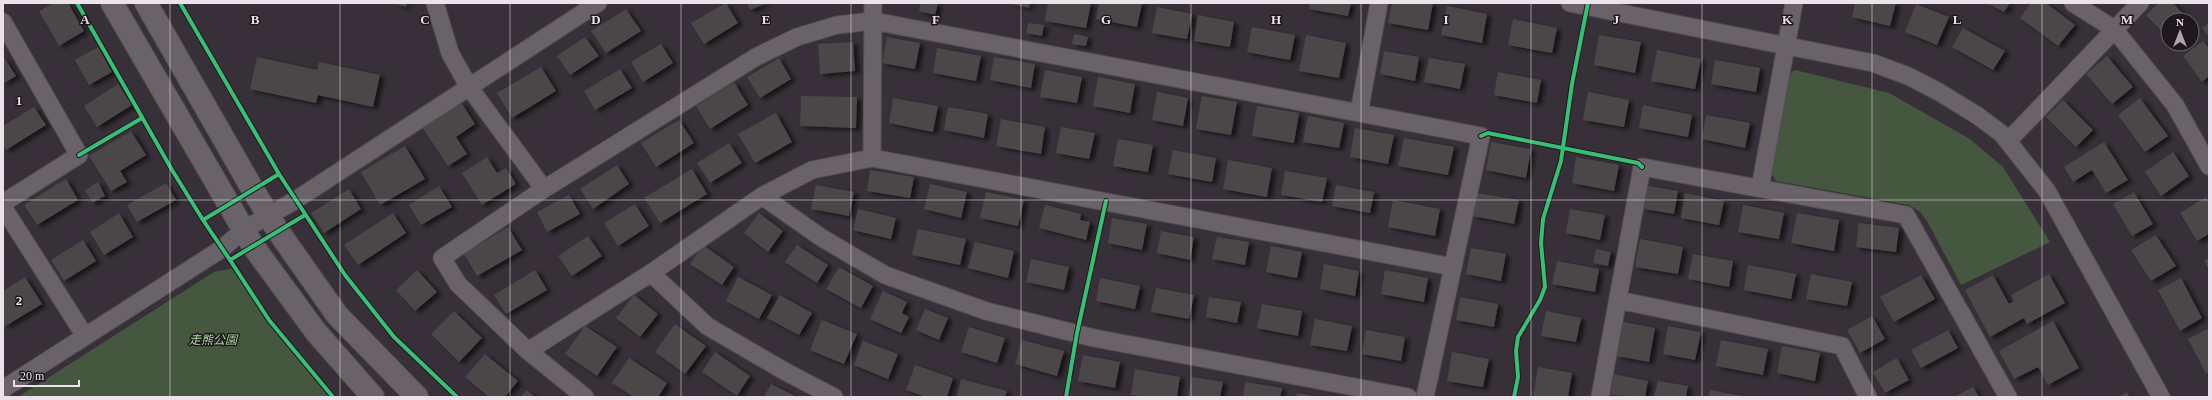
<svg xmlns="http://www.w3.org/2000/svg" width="2212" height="400" viewBox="0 0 2212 400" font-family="'Times New Roman','Noto Sans JP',serif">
<defs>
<filter id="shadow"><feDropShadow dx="4.5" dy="2.5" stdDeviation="2" flood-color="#0009"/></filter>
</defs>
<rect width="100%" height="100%" fill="#373038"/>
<!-- green -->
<path fill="#45583f" d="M1795,70L1889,93L1970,139L2003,167L2050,242L1961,285L1927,221L1920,212L1909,205L1776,181L1769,170L1788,75Z
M235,268L269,320L333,397H18L214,272Z"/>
<!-- building -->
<path fill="#4c4648" filter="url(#shadow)" d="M54,3H68L84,31L59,46L39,11Z
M392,3H407L406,7Z
M726,3L738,23L704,44L691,23Z
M747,3H767L750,10Z
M921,3H938L935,15L919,11Z
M1007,3H1030L1029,8Z
M1048,3H1091L1086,28L1045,21Z
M1099,3H1142L1137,27L1096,19Z
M1310,3H1351L1348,16L1309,9Z
M1392,3H1433L1428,30L1388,23Z
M1855,3H1896L1890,26L1852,17Z
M1987,3H2010L2004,12Z
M2031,3H2046L2075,25L2058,46L2020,18Z
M2159,3H2173L2189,20H2168V38L2146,15Z
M1916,4L1949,17L1937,45L1905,32Z
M1447,6L1487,14L1482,43L1441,35Z
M1157,7L1192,14L1187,39L1152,33Z
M626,9L641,31L606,53L591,31Z
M1198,15L1234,22L1230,47L1194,41Z
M1513,19L1557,28L1552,53L1508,45Z
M1028,23L1044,25L1042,36L1026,33Z
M2209,23V37L2202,28Z
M1252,27L1295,35L1290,60L1247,52Z
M1963,28L2005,51L1993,70L1952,47Z
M1074,34L1088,37L1086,46L1072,44Z
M1306,35L1346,43L1339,78L1299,71Z
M1599,35L1641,42L1635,73L1594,65Z
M585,37L599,56L570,75L557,56Z
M887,37L920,43L915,69L882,63Z
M2203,41L2209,48V76L2202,82L2183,56Z
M853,42L855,71L820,74L818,44Z
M661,44L673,63L643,82L631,62Z
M98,47L112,72L89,85L75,60Z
M937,48L981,56L976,81L933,73Z
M1657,50L1701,59L1695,89L1651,81Z
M1384,51L1419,57L1415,81L1380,74Z
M3,56L16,76L3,84Z
M2107,56L2133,87L2112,104L2086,74Z
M257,57L317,70L319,62L380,75L373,107L318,95L316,103L250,89Z
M994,57L1035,64L1031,88L990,80Z
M779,58L791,79L760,98L747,77Z
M1429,58L1465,64L1460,89L1424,82Z
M1715,60L1760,68L1756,92L1711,84Z
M541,67L556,91L512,118L497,93Z
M620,69L632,88L595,110L584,91Z
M1045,70L1082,77L1077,103L1040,97Z
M1498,72L1541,80L1537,103L1494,95Z
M1098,77L1135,84L1130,113L1093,106Z
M734,82L748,105L710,129L696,106Z
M118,84L132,105L97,127L84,106Z
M1157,92L1188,98L1183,126L1152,120Z
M1588,92L1629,100L1624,127L1583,120Z
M801,96L857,97L856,128L800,126Z
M1202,96L1237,102L1231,135L1196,129Z
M893,98L938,106L933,132L889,123Z
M2140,98L2168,136L2145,152L2118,115Z
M2063,100L2093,130L2076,147L2046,117Z
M461,102L475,124L456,137L467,154L448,166L422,127Z
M1643,105L1692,115L1688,137L1639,128Z
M1257,106L1299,113L1294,143L1252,136Z
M34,107L46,125L6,150L3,145V126Z
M948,107L988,114L984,138L944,130Z
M776,113L792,142L755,163L738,134Z
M1706,115L1750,123L1745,148L1702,139Z
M1308,116L1344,123L1339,148L1303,142Z
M1001,119L1045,127L1041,154L996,146Z
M679,120L694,143L656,167L641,143Z
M1061,127L1095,133L1089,159L1056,153Z
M1355,128L1394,135L1388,164L1350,157Z
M131,131L146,155L120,171L127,182L111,191L89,156Z
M1404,138L1454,147L1448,175L1398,166Z
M1118,139L1153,145L1148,172L1113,166Z
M1491,142L1531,149L1526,178L1486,170Z
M2104,142L2128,180L2106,193L2092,170L2073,182L2064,167Z
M729,143L742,163L710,183L697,163Z
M405,146L425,179L380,205L361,172Z
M1173,150L1216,158L1212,182L1168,174Z
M2173,152L2189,176L2161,196L2145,172Z
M487,157L497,173L506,168L516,184L482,205L462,173Z
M1576,157L1619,165L1614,191L1572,183Z
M1228,160L1272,168L1267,197L1223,189Z
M617,165L629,184L593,209L580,189Z
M692,169L707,194L660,223L644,198Z
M870,170L914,177L910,198L867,191Z
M1285,171L1327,178L1322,202L1281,195Z
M66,179L78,200L37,225L24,205Z
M98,182L105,196L92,203L85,190Z
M166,183L176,200L137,222L127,205Z
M930,184L967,192L961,218L924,209Z
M816,185L854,192L849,216L811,209Z
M1336,185L1374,192L1370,213L1332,206Z
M439,186L452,207L421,225L409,205Z
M1648,186L1678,191L1674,214L1644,209Z
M349,189L361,209L324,233L311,213Z
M986,192L1024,200L1018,226L980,218Z
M2134,192L2153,224L2132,236L2113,204Z
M1477,193L1519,200L1514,224L1473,216Z
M1685,193L1724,201L1719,225L1681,218Z
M569,195L580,214L547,232L537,212Z
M2206,197L2209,203V234L2197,241L2180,213Z
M1393,200L1440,209L1435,236L1388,227Z
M635,204L649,226L618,246L604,223Z
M1045,205L1081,214L1080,220L1090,222L1086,240L1039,228Z
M1743,205L1784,213L1779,239L1738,232Z
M858,209L896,218L891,239L853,230Z
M1570,209L1605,215L1600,240L1566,233Z
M119,213L133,237L104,255L90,232Z
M393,213L406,233L358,265L344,245Z
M759,213L783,231L768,252L744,233Z
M1797,213L1839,220L1834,251L1791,243Z
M1112,218L1147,224L1142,250L1108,243Z
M1859,223L1899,228L1896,252L1856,247Z
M508,227L522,250L477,276L464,254Z
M918,229L966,239L960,265L912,255Z
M1161,231L1194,237L1190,260L1157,253Z
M2156,235L2176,266L2151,281L2131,250Z
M588,236L602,256L572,276L558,256Z
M1217,237L1249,242L1245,265L1212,259Z
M1640,239L1683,247L1678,274L1635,267Z
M83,240L96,261L64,281L51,260Z
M975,242L1014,251L1008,278L968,268Z
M703,245L734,267L722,285L690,264Z
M797,245L828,265L817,283L785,262Z
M1271,246L1302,252L1297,278L1266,272Z
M1471,248L1506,254L1501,281L1466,274Z
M1596,249L1611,252L1608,266L1593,263Z
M1693,254L1733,261L1729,287L1688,279Z
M2209,258V270L2204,261Z
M1031,259L1069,267L1064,290L1026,282Z
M1557,261L1599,269L1595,292L1552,284Z
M1324,264L1359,271L1355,296L1320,289Z
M1748,265L1796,274L1791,299L1744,290Z
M839,267L873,286L861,308L826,289Z
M417,270L437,292L415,311L396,290Z
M535,270L547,290L506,314L494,295Z
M1385,270L1428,278L1424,302L1381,294Z
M1811,274L1852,282L1847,306L1806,299Z
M2049,274L2065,303L2027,324L2024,318L1990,337L1965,290L1993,275L2009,304L2014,301L2011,295Z
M1921,275L1935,299L1894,322L1880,297Z
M25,277L42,304L4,327L3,291Z
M738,277L772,295L759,319L726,301Z
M1100,278L1140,286L1135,309L1096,301Z
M2181,278L2202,318L2180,331L2158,290Z
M1156,288L1194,295L1189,319L1151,312Z
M883,291L907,302L902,313L909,317L901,333L870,319Z
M634,295L658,314L640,337L616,318Z
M780,295L812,313L799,335L767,318Z
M1209,297L1241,302L1237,323L1206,317Z
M1460,297L1498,304L1494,327L1456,320Z
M1262,304L1302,311L1298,336L1257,328Z
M925,309L948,318L939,340L916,330Z
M454,311L482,338L459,362L431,334Z
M1546,311L1581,318L1576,342L1541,336Z
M1872,316L1885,339L1860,353L1847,330Z
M1315,319L1352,326L1347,351L1310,345Z
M822,320L857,334L844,364L810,350Z
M2053,321L2079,368L2048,385L2038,367L2014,379L1999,351Z
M1623,322L1655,328L1649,362L1617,356Z
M675,324L706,346L685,374L655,352Z
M585,326L617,347L597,376L565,354Z
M1668,326L1701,332L1695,360L1663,354Z
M969,327L1005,338L997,363L961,352Z
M2209,328V372L2206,374L2188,339Z
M1366,330L1405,337L1401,361L1362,354Z
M1948,330L1958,348L1921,368L1911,350Z
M1022,340L1064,351L1057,376L1015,364Z
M1721,340L1768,349L1763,375L1716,366Z
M863,341L898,354L888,379L854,365Z
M1782,346L1820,353L1815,381L1777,373Z
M715,352L750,376L737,396L702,372Z
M1452,352L1489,359L1483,387L1447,381Z
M485,354L518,381L505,397H489L465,377Z
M1083,355L1120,362L1115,388L1078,381Z
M629,358L667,383L658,397H634L612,383Z
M1897,358L1909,380L1885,393L1873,372Z
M915,365L953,378L947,397H926L906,390Z
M1538,367L1572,373L1568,397H1533Z
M1135,369L1180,377L1177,397H1144L1131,395Z
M1614,374L1648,381L1645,397L1610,395Z
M1192,377L1223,382L1220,397H1188Z
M961,379L1007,391L1005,397H957Z
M1658,381L1688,386L1686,397H1654Z
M1245,382L1282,388L1280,397H1243Z
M771,384L797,397H764Z
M1973,387L1979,397H1954Z
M527,390L535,397H520Z
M1710,390L1742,396V397H1708Z
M2127,392L2129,397H2118Z
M1297,393L1315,396V397H1296Z"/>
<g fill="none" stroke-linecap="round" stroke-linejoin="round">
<defs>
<path id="street" d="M435,3L450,53L469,87L544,189
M1570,3L1873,63L1908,76L1939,92L1978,116L2002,134L2047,191L2161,397
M2073,3L2114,29L2175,105L2209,166
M3,22L79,155L3,203
M1359,113L1379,3
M2008,141L2140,3
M872,158L1453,267
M1760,188L1794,3
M762,196L822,238L885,275L986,311L1094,338L1408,397
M3,207L85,336
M651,273L707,326L786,372L834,397
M1618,300L1842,346L1868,397
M528,351L651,273L762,196L812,170L872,158L873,3
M3,389L223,248L243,230L294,201L598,3
M585,397L528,351L458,284L442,258L544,189L756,57L797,37L837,25L873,21L1481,136L1425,397
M1600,397L1642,167L1906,215L2008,397"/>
<path id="secondary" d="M112,3L253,246L316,332L373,397
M146,3L253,190L278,231L337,315L417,397"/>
</defs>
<!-- street casing -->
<use href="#street" stroke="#544d54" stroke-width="19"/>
<!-- secondary casing -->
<use href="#secondary" stroke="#544d54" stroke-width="24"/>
<!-- street -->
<use href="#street" stroke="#696369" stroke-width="17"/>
<!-- secondary -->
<use href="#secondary" stroke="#696369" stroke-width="22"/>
<defs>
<path id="cycleway" d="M77,3L172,170L203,220
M180,3L279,174
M1481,136L1488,133L1638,163L1642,167
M79,155L142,118
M305,215L230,260L203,220L279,174L345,275L394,337L457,397
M230,260L269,320L333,397
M1066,397L1077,333L1106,201
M1514,397L1518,377L1516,351L1518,337L1540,300L1545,287L1541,243L1543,219L1561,161L1572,84L1588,3"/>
</defs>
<!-- cycleway casing -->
<use href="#cycleway" stroke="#1e181e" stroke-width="6"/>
<!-- cycleway -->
<use href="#cycleway" stroke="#3abd76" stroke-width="4"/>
</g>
<!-- grid -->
<path fill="none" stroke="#ebe2eb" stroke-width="1" stroke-opacity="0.55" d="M170,3V397M340,3V397M510,3V397M681,3V397M851,3V397M1021,3V397M1191,3V397M1361,3V397M1531,3V397M1702,3V397M1872,3V397M2042,3V397M3,200H2209"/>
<g text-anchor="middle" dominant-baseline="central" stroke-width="3" stroke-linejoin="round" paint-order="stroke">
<!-- park labels -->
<g font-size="12" font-style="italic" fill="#abd79d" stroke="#1e181e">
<text x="213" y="340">走熊公園</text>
</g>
</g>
<g font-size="13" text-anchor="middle" font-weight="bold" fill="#ebe2eb" stroke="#1e181e" stroke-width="3" stroke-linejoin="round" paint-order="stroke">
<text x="85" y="24">A</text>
<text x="255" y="24">B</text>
<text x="425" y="24">C</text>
<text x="596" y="24">D</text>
<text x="766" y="24">E</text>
<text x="936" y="24">F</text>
<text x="1106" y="24">G</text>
<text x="1276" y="24">H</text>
<text x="1446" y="24">I</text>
<text x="1616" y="24">J</text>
<text x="1787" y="24">K</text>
<text x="1957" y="24">L</text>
<text x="2127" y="24">M</text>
<text x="19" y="105">1</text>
<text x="19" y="305">2</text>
</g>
<!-- border -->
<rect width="2212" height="400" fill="none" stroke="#ebe2eb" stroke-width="8"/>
<!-- north arrow -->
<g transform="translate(2180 32)"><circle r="19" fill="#1e181e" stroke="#706970"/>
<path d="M0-3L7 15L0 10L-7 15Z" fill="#aca4ac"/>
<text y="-6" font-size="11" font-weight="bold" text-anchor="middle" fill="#ebe2eb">N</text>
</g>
<!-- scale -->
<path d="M14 380v6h65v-6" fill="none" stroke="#ebe2eb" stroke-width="2"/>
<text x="20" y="380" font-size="12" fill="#ebe2eb" stroke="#1e181e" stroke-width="3" paint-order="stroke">20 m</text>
</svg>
